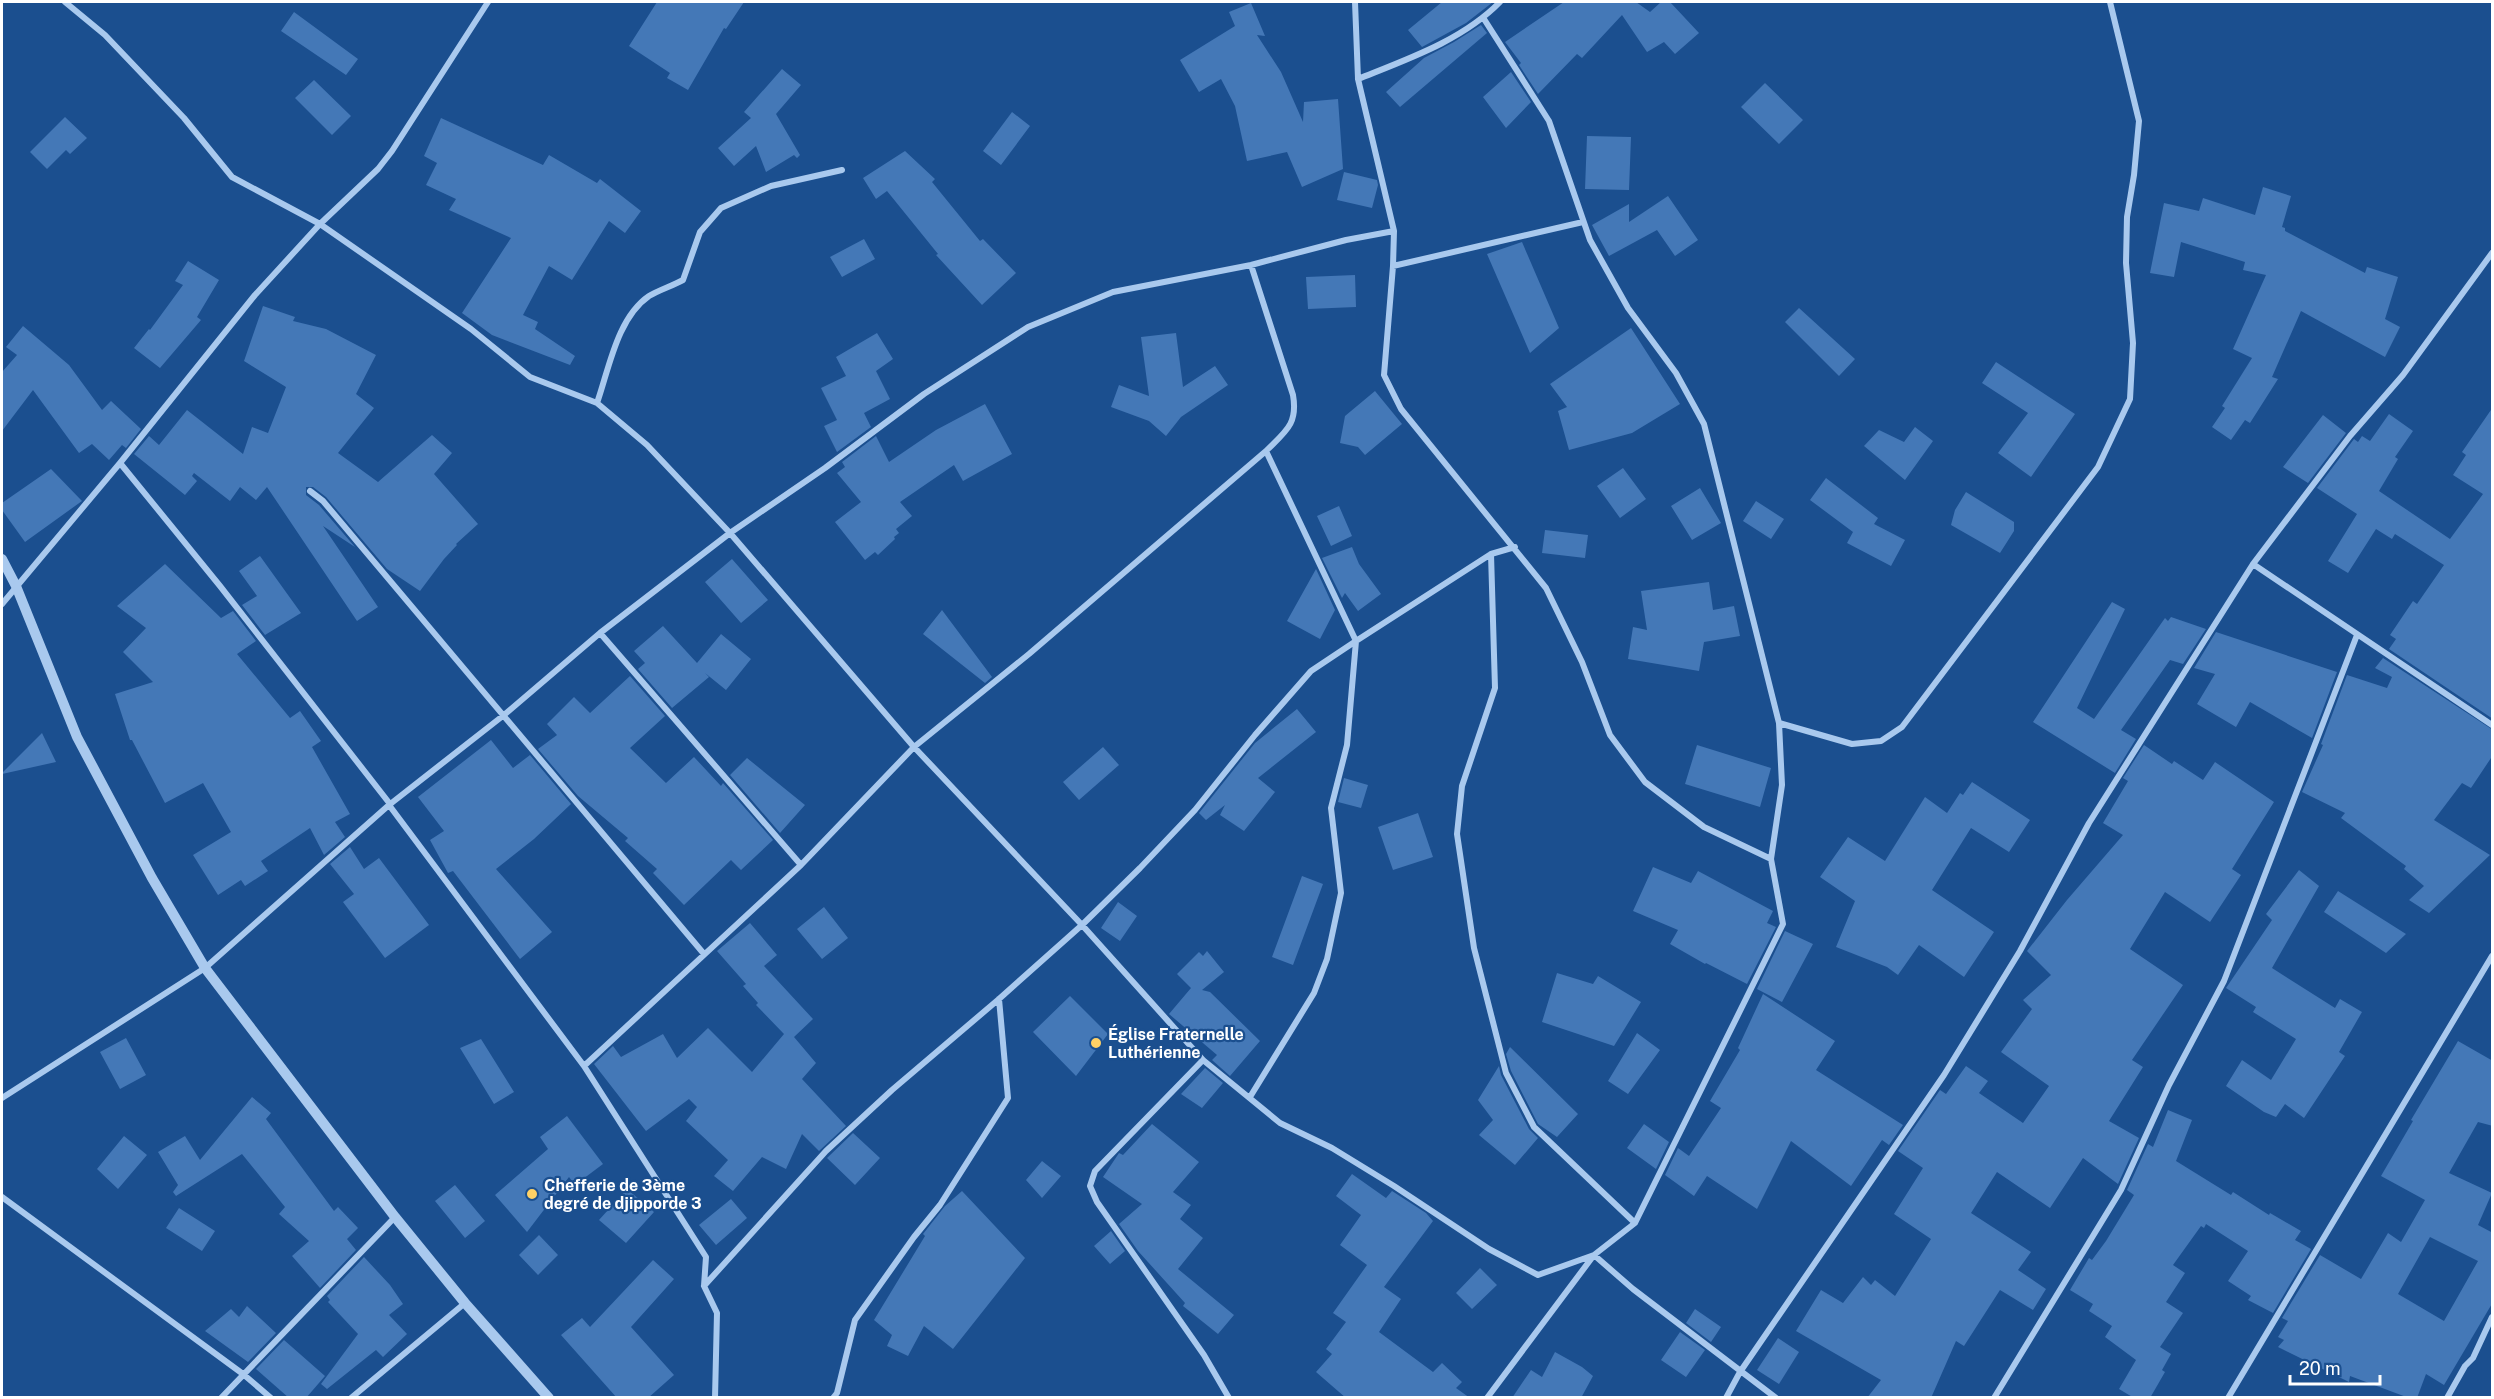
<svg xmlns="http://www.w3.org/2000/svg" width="2494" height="1399" viewBox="0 0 2494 1399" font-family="'Public Sans',sans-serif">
<rect width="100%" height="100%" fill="#1b4f8f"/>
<!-- building -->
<path fill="#4478b7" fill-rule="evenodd" d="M657,2H744L726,29L724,28L688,90L667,78L670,73L629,46Z
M1442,2H1493L1466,23L1422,47L1408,30Z
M1564,2H1636L1650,12L1661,2H1670L1699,33L1675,54L1664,42L1647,52L1622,15L1582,58L1577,54L1538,94L1519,65L1521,63L1505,42Z
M1251,3L1265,36L1257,35L1281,72L1303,122L1304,102L1338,99L1343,169L1302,187L1287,152L1247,161L1235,106L1221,79L1199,92L1180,60L1235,26L1229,12Z
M294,12L358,59L346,75L281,31Z
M1481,25L1487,33L1400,107L1386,92L1424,58L1454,42Z
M782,69L801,85L776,114L800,155L797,158L794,155L766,172L756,146L734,166L718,148L751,118L744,112Z
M1511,72L1531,102L1506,128L1483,97Z
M314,80L351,116L332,135L295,98Z
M1765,83L1803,120L1779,144L1741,107Z
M1012,112L1030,126L1001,165L983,151Z
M65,117L87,138L70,154L66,150L47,169L30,152Z
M441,118L543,165L549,155L597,183L600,179L641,211L625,233L609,221L572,280L549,266L523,315L538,322L535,329L575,356L570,365L492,335L462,313L511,238L449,210L456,199L426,185L437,163L424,156Z
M1587,136L1631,137L1629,190L1585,189Z
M905,151L935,179L932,182L980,241L983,239L1016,273L982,305L936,255L938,254L887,191L876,199L863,178Z
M1344,172L1377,180L1378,185L1372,208L1337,200Z
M2263,187L2291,196L2282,227L2285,228V231L2365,273L2367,267L2398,277L2385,319L2400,327L2385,357L2301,311L2272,377L2278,379L2250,423L2245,420L2231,440L2212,427L2225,408L2222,406L2252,358L2233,349L2266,275L2243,270L2245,262L2181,242L2174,277L2150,273L2164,203L2199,211L2203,198L2255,215Z
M1668,196L1698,240L1675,256L1657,230L1609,256L1592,225L1629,204V222Z
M864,239L875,259L842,277L830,257Z
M1522,242L1559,328L1530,353L1487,254Z
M188,261L219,280L197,317L201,320L160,368L134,348L149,329L150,330L183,285L175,281Z
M1355,275L1356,307L1308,309L1306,277Z
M263,306L295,317L293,321L326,329L376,355L356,394L374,408L338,453L378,482L432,435L452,453L434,474L478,524L456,544L457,545L444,559L420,591L387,569L326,497L313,487H306V495L319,505L355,547L323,526L378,607L357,621L267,487L256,500L240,487L230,501L194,473L192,476L197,481L185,495L134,454L149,436L159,445L187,410L243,454L252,427L268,433L286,387L244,361Z
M1799,308L1855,359L1839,376L1785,322Z
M23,326L69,365L102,410L111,401L141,429L126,448L122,445L109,460L92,444L79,453L33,390L2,431V372L17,355L6,347Z
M1631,328L1680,404L1632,433L1569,450L1558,411L1567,407L1550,384Z
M877,333L893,359L876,371L890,399L864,413L871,427L837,452L824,426L837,420L821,388L846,376L836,357Z
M1176,333L1183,387L1215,366L1228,385L1181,417L1166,436L1149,421L1111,407L1119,385L1149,396L1141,337Z
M1996,362L2075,414L2031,477L1998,453L2028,413L1982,383Z
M1375,391L1402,424L1365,455L1358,447L1340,443L1345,416Z
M985,404L1012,454L963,481L954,465L900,502L912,516L896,529L899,533L894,537L895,539L878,555L875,552L865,560L835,522L861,502L837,473L845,467L842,462L876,436L889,462L936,430Z
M2493,407V719L2389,649L2396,639L2390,635L2413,601L2417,604L2444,565L2395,534L2392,539L2376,529L2348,573L2328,561L2357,514L2317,488L2354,439L2358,442L2362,436L2370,441L2389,414L2413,431L2395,457L2398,459L2379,491L2450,539L2483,494L2453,475L2466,455L2462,452Z
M2323,415L2346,433L2308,483L2283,467Z
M1915,427L1933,441L1905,480L1864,446L1879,430L1904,442Z
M1623,468L1646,499L1620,518L1597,486Z
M51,469L82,501L25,542L2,510V503Z
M1826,478L1878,518L1874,524L1905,540L1891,566L1847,543L1853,532L1810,500Z
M1700,488L1721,523L1692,540L1671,506Z
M1966,492L2014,522V531L2000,553L1951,525L1955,510Z
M1756,501L1784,519L1771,539L1743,521Z
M1339,506L1352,536L1331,546L1317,516Z
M1545,530L1588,535L1585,558L1542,553Z
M1352,547L1359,564L1381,594L1358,611L1345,593L1342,598L1322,558Z
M260,556L301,613L265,635L242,605L257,596L239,571Z
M732,559L768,600L741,623L705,582Z
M165,564L221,618L233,611L256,641L237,654L290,718L300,711L321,741L312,747L350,814L335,822L345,837L324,855L310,828L261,861L268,871L245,886L241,880L218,895L193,855L231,832L203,783L165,803L132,740H130L115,694L153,682L123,652L146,628L117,606Z
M1316,569L1335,610L1320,639L1287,621Z
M1709,582L1713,610L1734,606L1740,636L1704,642L1699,671L1628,659L1633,627L1647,630L1641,591Z
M2112,602L2125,609L2077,708L2094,719L2165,618L2168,621L2171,617L2206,629L2183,664L2170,660L2121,730L2136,739L2115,773L2033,722Z
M942,610L992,677L985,683L923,634Z
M663,626L697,663L721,634L751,659L726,690L705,673L709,677L672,708L638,669L645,663L634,651Z
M2216,632L2337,672L2312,738L2250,702L2236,727L2197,704L2215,674L2194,668Z
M2383,658L2493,730V755L2471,788L2462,783L2434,820L2490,855L2429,913L2409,900L2424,886L2404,869L2406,866L2341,818L2345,813L2302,792L2323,745L2321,744L2347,675L2387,688L2392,677L2375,668Z
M630,676L665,716L630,748L666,783L694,757L721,786L723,783L773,840L741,870L731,860L684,905L653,873L657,869L625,841L628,838L578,796L538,749L557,735L547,724L574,697L590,713Z
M1297,709L1316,732L1258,778L1275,792L1244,831L1220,815L1225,805L1206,820L1199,813L1255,743Z
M42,733L56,762L2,774V773Z
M491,740L513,768L530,755L571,804L534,839L496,869L552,932L520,959L453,871L448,873L430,840L444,831L418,797Z
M1697,745L1771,768L1760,807L1685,784Z
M2144,745L2172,764L2174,761L2203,780L2215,762L2274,802L2232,869L2241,875L2210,922L2165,892L2130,949L2183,985L2132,1060L2143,1067L2109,1121L2139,1138L2118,1184L2083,1158L2050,1208L1997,1172L1971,1213L2031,1252L2018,1270L2046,1289L2033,1310L2000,1290L1964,1346L1956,1341L1931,1398H1867L1881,1380L1796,1331L1821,1290L1843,1303L1863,1277L1871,1285L1875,1280L1895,1296L1931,1239L1894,1214L1923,1168L1898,1151L1940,1090L1946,1094L1966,1066L1988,1081L1979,1093L2023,1123L2049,1086L2001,1052L2032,1009L2023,1000L2051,975L2027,951L2067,900L2123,835L2103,823L2128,781L2123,778Z
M1103,747L1119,765L1079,800L1063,782Z
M747,758L805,805L780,833L730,775Z
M1344,778L1368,785L1361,808L1338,802Z
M1972,782L2030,820L2009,852L1971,828L1932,890L1994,932L1964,977L1919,945L1898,975L1887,967L1836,947L1855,901L1820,877L1848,837L1885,861L1925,797L1947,813L1960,793L1963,795Z
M1418,813L1433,857L1393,870L1378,827Z
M350,847L364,869L379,858L429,925L385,958L343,902L354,894L330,864Z
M1653,867L1691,883L1698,871L1773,911L1767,923L1776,927L1747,984L1706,963L1705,964L1670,944L1678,930L1633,911Z
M2299,870L2319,886L2272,968L2335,1008L2340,999L2362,1012L2339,1052L2345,1056L2304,1118L2285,1104L2276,1117L2264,1112L2226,1086L2242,1060L2271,1080L2296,1039L2253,1012L2256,1007L2226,988L2272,920L2266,914Z
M1302,876L1323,884L1293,965L1272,957Z
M2338,891L2406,934L2386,953L2324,912Z
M1118,902L1137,916L1120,941L1101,928Z
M824,907L848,938L822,959L797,929Z
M750,923L777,955L764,966L813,1019L794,1037L816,1063L802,1079L846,1126L819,1151L802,1134L786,1169L762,1157L733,1191L714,1176L728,1160L686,1121L697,1107L689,1099L646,1131L594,1064L613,1046L621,1057L663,1034L677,1058L708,1028L752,1072L784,1034L756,1005L758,1003L743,986L746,984L717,951Z
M1785,931L1813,944L1782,1002L1757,989Z
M1207,951L1224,972L1202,990L1210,992L1260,1041L1230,1076L1212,1060L1217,1055L1169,1014L1191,988L1177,974L1199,952L1203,956Z
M1557,973L1593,984L1598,976L1641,1002L1614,1046L1542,1022Z
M1763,994L1835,1041L1816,1070L1903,1125L1889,1145L1882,1140L1851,1186L1791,1141L1757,1209L1707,1176L1694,1196L1665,1175L1678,1148L1689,1156L1721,1108L1710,1101L1740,1050L1738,1048Z
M1070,996L1108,1034L1076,1076L1033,1032Z
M1637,1033L1660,1050L1628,1094L1608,1081Z
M126,1038L146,1075L120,1089L100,1052Z
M481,1039L514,1092L494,1104L460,1048Z
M2458,1041L2493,1061V1126L2478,1122L2449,1173L2492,1193L2478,1225L2493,1233V1302L2444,1385L2426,1374L2417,1398H2409L2350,1376L2349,1382L2278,1347L2284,1340L2278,1337L2288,1321L2282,1318L2320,1255L2361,1279L2388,1233L2401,1242L2425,1200L2381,1176L2413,1121L2411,1120ZM2430,1237L2478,1261L2444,1321L2398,1294Z
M1510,1047L1578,1114L1557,1137L1538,1124L1511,1071L1506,1054Z
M1499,1066L1501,1075L1529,1129L1538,1138L1515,1165L1479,1135L1493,1120L1478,1100Z
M1205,1068L1223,1083L1202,1108L1181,1094Z
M252,1097L271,1113L266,1119L334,1211L338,1207L358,1228L347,1239L356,1250L320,1288L292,1256L309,1241L279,1214L285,1207L242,1154L176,1196L173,1192L178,1185L158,1152L185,1136L200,1160Z
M2168,1110L2192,1120L2176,1161L2231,1195L2233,1192L2269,1215L2270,1213L2301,1231L2295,1240L2311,1249L2273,1313L2248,1300L2251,1296L2228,1281L2248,1251L2206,1224L2204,1228L2201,1226L2173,1265L2185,1273L2166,1302L2183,1313L2160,1347L2171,1354L2162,1370L2165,1372L2150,1398H2134L2119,1389L2136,1360L2105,1337L2112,1326L2089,1311L2093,1304L2070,1290L2089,1258L2092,1260L2106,1241L2134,1195L2127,1190L2148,1144L2153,1147Z
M567,1116L603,1164L575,1185L569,1177L527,1232L495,1195L548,1149L540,1137Z
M1152,1124L1199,1162L1173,1192L1191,1205L1180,1219L1203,1238L1178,1269L1234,1315L1218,1334L1183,1306L1185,1303L1138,1251L1119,1224L1142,1204L1103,1177L1119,1153L1123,1155Z
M1644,1124L1669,1142L1656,1169L1627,1148Z
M853,1133L880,1158L855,1185L827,1158Z
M124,1136L147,1155L118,1189L97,1169Z
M1042,1161L1061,1176L1042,1198L1026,1180Z
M1352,1174L1386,1198L1392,1191L1426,1213L1433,1221L1384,1287L1401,1299L1379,1332L1433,1372L1442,1363L1462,1382L1456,1388L1470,1398H1346L1316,1372L1332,1354L1326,1349L1346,1322L1333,1313L1367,1265L1340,1245L1361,1215L1336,1196Z
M455,1185L485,1221L465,1238L435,1201Z
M627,1189L654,1212L626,1243L599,1220Z
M962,1191L1025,1258L953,1349L924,1326L908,1356L887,1346L892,1335L874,1320L925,1236L923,1234L945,1206Z
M731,1199L747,1218L716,1245L699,1225Z
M179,1208L215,1231L202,1251L166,1228Z
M1111,1231L1125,1251L1110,1264L1094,1246Z
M539,1235L558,1255L538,1275L519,1255Z
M364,1257L390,1285L403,1304L389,1315L407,1334L383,1357L376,1350L327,1389L321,1384L358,1334L328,1302L330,1300L327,1296Z
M653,1260L674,1279L631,1327L674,1375L648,1398H617L561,1335L582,1318L590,1327Z
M1480,1268L1497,1285L1472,1309L1456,1293Z
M247,1306L276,1333L248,1362L205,1331L231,1309L239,1317Z
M1695,1309L1721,1327L1711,1342L1686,1323Z
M1680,1332L1705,1350L1686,1377L1661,1360Z
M1778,1338L1799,1352L1779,1384L1757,1370Z
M284,1340L325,1376L306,1398H289L256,1369Z
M1555,1352L1582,1367L1593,1376L1581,1398H1512L1531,1370L1542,1377Z"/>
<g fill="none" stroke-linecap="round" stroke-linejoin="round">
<!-- minor -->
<path stroke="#a9c9ee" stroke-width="6" d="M65,2L105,35L184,118L232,177L320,224L471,329L530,377L597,403L647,445L730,533L914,747L1082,925L1203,1060L1280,1123L1332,1148L1394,1186L1489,1249L1538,1275L1594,1255L1633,1289L1776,1398
M1484,19L1549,121L1590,240L1628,308L1676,373L1704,424L1779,723L1782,785L1771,859L1783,924L1635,1223L1594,1255L1487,1398
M1358,79C1408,59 1463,40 1500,2
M1394,231L1393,266L1384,375L1401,409L1546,588L1582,662L1610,735L1645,782L1704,827L1771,859
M1393,266L1583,222
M597,403C609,369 617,318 649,296C659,290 672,286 683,280L700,232L721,208L771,186L842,170
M120,463L220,586L390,804
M310,491L323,501L704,954
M1491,554L1495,688L1462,786L1457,834L1474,948L1506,1073L1534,1127L1635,1223
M2253,564L2492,725
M2,604L120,463L255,295L320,224L378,169L392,151L488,2
M600,633L801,865
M1779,723L1852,744L1881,741L1902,727L2098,467L2130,399L2133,343L2126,263L2127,217L2134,175L2139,121L2110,2
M389,805L584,1066L706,1257L704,1286L717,1313L715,1398
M1203,1060L1095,1171L1090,1186L1097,1202L1204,1355L1229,1398
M584,1066L801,865L914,747L1029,654L1266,451C1286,431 1298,424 1293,395L1251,265
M1250,1097L1314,993L1327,959L1341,893L1331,808L1347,745L1356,641L1491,554L1515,547
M2,1098L205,968L389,805L504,715L600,633L730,533L825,468L924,394L1028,327L1113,292L1251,265L1346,240L1394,231L1358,79L1355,2
M2,1197L243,1374L271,1398
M704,1286L826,1151L892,1090L999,999L1082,925L1140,868L1195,810L1255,735L1311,671L1356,641L1266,451
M221,1398L395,1217
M351,1398L465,1303
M833,1398L837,1393L855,1320L914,1237L940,1205L1008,1098L999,999
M1726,1398L1740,1372L1944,1075L2020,951L2089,823L2253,564L2350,436L2403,375L2492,253
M1994,1398L2121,1190L2169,1085L2224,981L2357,635
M2228,1398L2492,956
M2447,1398L2465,1366L2473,1358L2492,1317"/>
<!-- tertiary -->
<path stroke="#a9c9ee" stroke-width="10" d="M2,559L16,586L77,737L152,878L205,968L395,1217L465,1303L549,1398"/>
</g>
<!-- markers -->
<g fill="#ffd166" stroke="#1b4f8f" stroke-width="2">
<circle cx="1096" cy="1043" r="6"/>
<circle cx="532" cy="1194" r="6"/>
</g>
<g text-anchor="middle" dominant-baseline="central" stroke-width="4.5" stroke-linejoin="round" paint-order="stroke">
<!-- poi labels -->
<g font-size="16" font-weight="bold" fill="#fff" stroke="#1b4f8f" text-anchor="start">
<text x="1108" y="1034">Église Fraternelle<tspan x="1108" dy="18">Luthérienne</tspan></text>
<text x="544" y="1185">Chefferie de 3ème<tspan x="544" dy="18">degré de djipporde 3</tspan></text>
</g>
</g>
<!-- border -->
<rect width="2494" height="1399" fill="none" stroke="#ffffff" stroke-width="6"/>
<!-- scale -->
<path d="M2290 1375v9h90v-9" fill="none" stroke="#ffffff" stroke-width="3"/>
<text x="2299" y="1375" font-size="18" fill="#ffffff" stroke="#1b4f8f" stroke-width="4.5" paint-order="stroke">20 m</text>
</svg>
